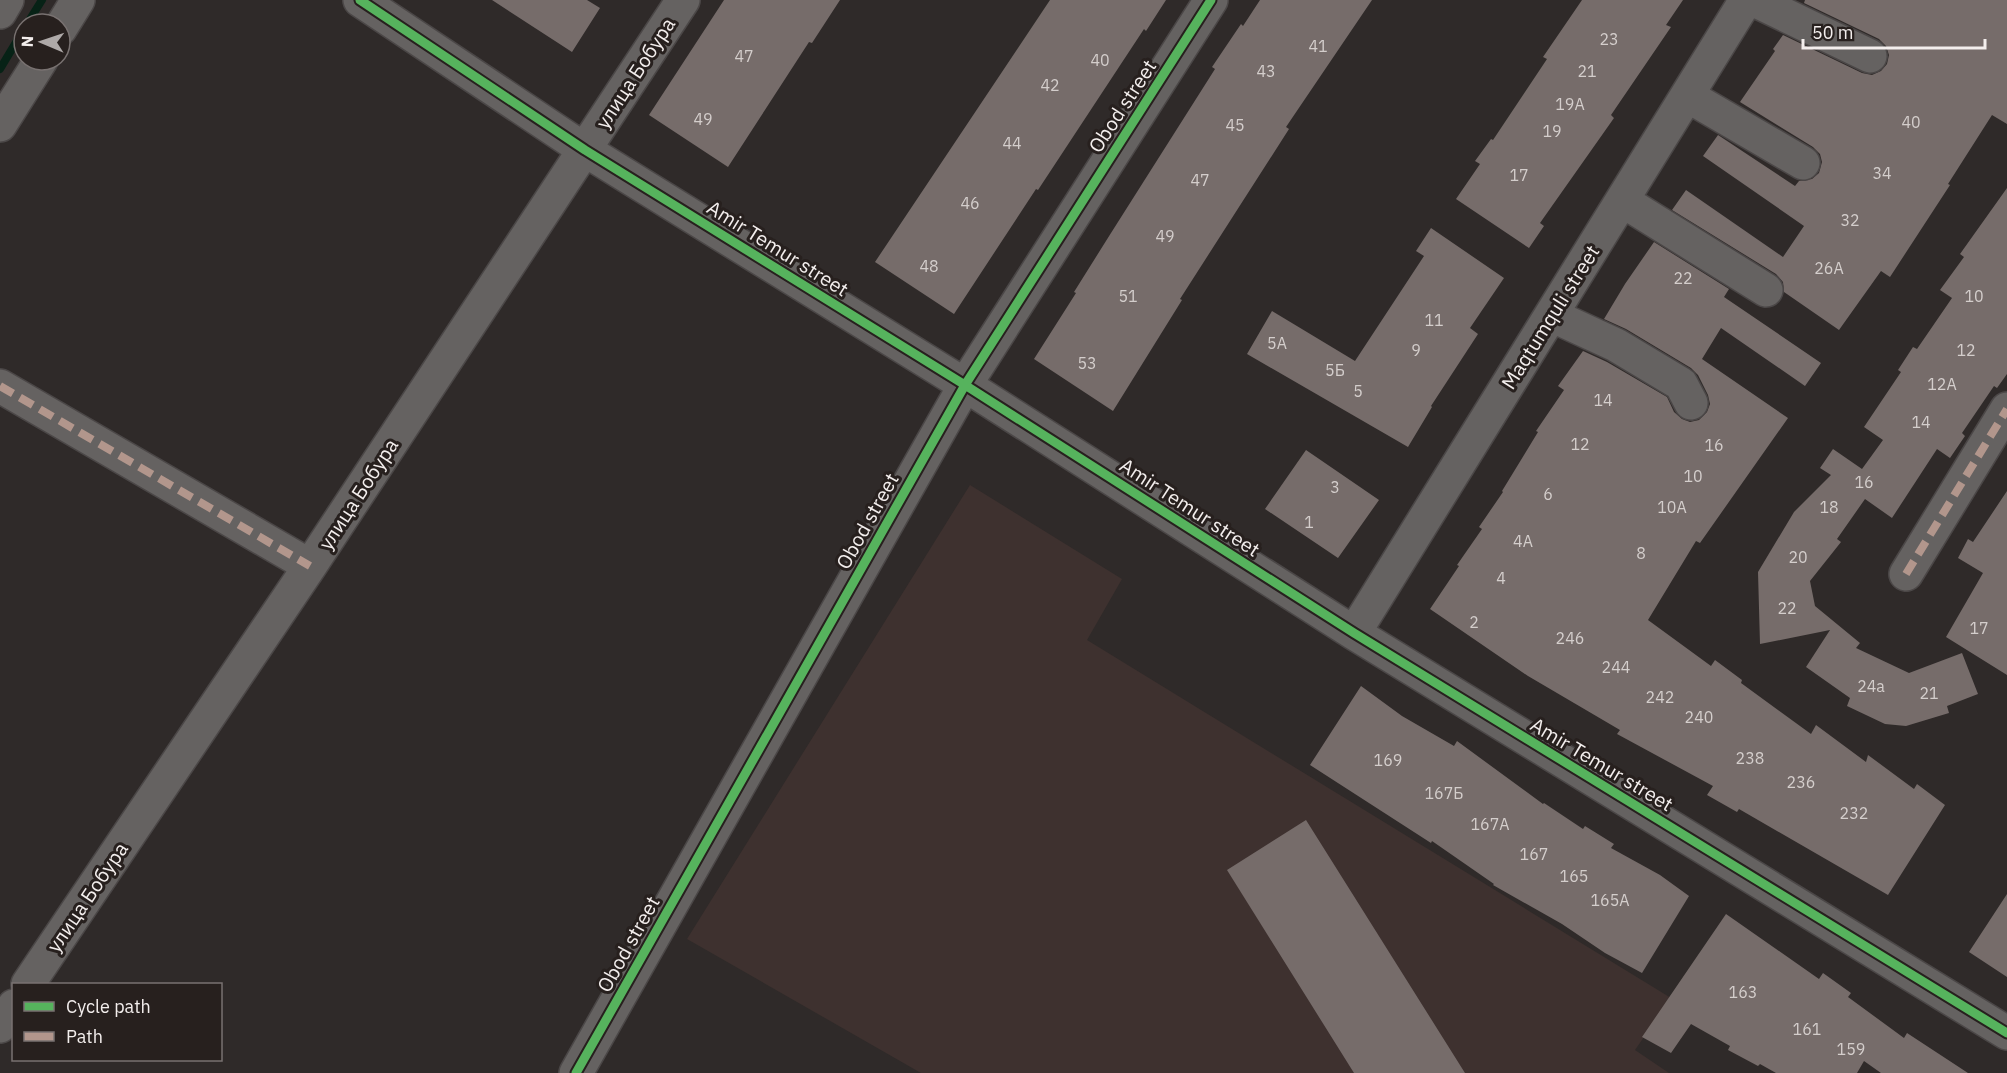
<svg xmlns="http://www.w3.org/2000/svg" width="2007" height="1073" viewBox="0 0 2007 1073" font-family="'IBM Plex Sans',sans-serif">
<rect width="100%" height="100%" fill="#2f2a29"/>
<!-- built -->
<path fill="#3e312f" d="M970,485L1122,579L1087,640L1671,998L1635,1050L1669,1073H921L687,939Z"/>
<g fill="none" stroke-linecap="round" stroke-linejoin="round">
<!-- stream -->
<path stroke="#072216" stroke-width="8" d="M27,24L42,0
M0,69L24,29"/>
</g>
<!-- building -->
<path fill="#766c6a" d="M492,0H587L600,8L572,52Z
M724,0H840L812,43L809,42L728,167L649,115Z
M1050,0H1166L1146,31L1144,29L1038,190L1036,189L954,314L875,262Z
M1260,0H1372L1286,127L1289,129L1180,299L1182,300L1113,411L1034,359L1076,293L1074,292L1111,233L1215,69L1212,67L1241,24L1243,26Z
M1582,0H1683L1666,25L1671,27L1611,115L1614,118L1540,223L1544,226L1529,248L1456,199L1480,164L1475,161L1491,139L1493,140L1547,59L1543,57Z
M1805,0H2007V124L1992,115L1948,184L1950,185L1890,277L1881,271L1839,330L1784,292L1783,282L1776,274L1672,210L1686,190L1783,257L1804,226L1703,156L1718,135L1795,186L1799,181L1812,179L1819,173L1822,162L1820,154L1813,147L1740,102L1775,51L1773,49L1783,35L1862,73L1872,75L1881,71L1887,64L1889,55L1886,46L1879,39L1804,3Z
M2007,188V374L1997,388L1994,386L1962,433L1965,436L1950,458L1937,449L1892,518L1865,499L1837,539L1841,542L1810,581L1815,606L1860,643L1856,648L1909,673L1962,653L1978,694L1947,706L1949,713L1906,726L1885,724L1847,706L1850,698L1806,667L1830,630L1760,644L1758,572L1794,512L1831,475L1820,468L1833,449L1862,469L1883,440L1864,427L1901,372L1898,370L1913,347L1917,349L1952,298L1940,290L1964,257L1960,254Z
M1431,228L1504,278L1470,328L1478,334L1431,406L1432,407L1408,447L1247,354L1272,311L1355,361L1424,256L1416,251Z
M1654,242L1729,289L1724,297L1821,363L1805,386L1721,328L1702,359L1788,418L1700,543L1696,541L1648,620L1711,666L1715,660L1742,680L1741,683L1811,734L1816,725L1866,762L1868,755L1914,789L1917,784L1945,805L1888,895L1739,809L1737,812L1707,795L1713,786L1617,734L1620,730L1528,676L1430,609L1459,566L1457,565L1482,529L1479,527L1503,492L1502,491L1538,432L1536,431L1564,390L1558,386L1583,351L1607,362L1667,397L1674,412L1682,419L1690,422L1699,420L1707,412L1710,404L1708,395L1698,375L1691,368L1626,329L1604,319L1625,284Z
M1306,450L1379,500L1338,558L1265,509Z
M2007,491V675L1946,637L1983,573L1958,558L1968,539L1973,542Z
M1361,686L1402,716L1454,746L1457,741L1543,804L1544,803L1583,829L1585,826L1614,844L1611,848L1660,875L1689,896L1642,973L1605,953L1562,924L1493,885L1494,884L1432,841L1431,843L1310,765Z
M1306,820L1465,1073H1354L1227,870Z
M2007,894V977L1969,952Z
M1726,914L1819,979L1823,973L1851,993L1848,997L1904,1038L1907,1033L1968,1073H1881L1864,1061L1857,1073H1776L1760,1064L1758,1066L1728,1050L1730,1046L1691,1024L1671,1053L1642,1037Z"/>
<g fill="none" stroke-linecap="round" stroke-linejoin="round">
<defs>
<path id="minor" d="M360,0L585,150L965,385L1354,633L2007,1033
M1754,0L1870,56
M0,12L7,0
M60,29L78,0
M1688,96L1803,163
M0,125L41,60
M1623,201L1766,290
M1551,315L1616,345L1681,384L1691,403
M0,386L310,566
M1906,574L2007,409
M1354,633L1746,0
M28,984L310,566L683,0
M0,1026L14,1006
M576,1073L965,385L1211,0"/>
</defs>
<!-- minor casing -->
<use href="#minor" stroke="#4b4747" stroke-width="36"/>
<!-- minor -->
<use href="#minor" stroke="#656261" stroke-width="33"/>
<!-- quiet -->
<path stroke="#b2968c" stroke-width="8" stroke-dasharray="15 8" stroke-linecap="butt" d="M0,386L310,566
M1906,574L2007,409"/>
<defs>
<path id="cycleway" d="M360,0L585,150L965,385L1354,633L2007,1033
M576,1073L965,385L1211,0"/>
</defs>
<!-- cycleway casing -->
<use href="#cycleway" stroke="#27201e" stroke-width="13"/>
<!-- cycleway -->
<use href="#cycleway" stroke="#56b35d" stroke-width="9"/>
</g>
<g text-anchor="middle" dominant-baseline="central" stroke-width="6" stroke-linejoin="round" paint-order="stroke">
<!-- number labels -->
<g font-size="16" fill="#d4cecc">
<text x="1609" y="39">23</text>
<text x="1318" y="46">41</text>
<text x="744" y="56">47</text>
<text x="1100" y="60">40</text>
<text x="1266" y="71">43</text>
<text x="1587" y="71">21</text>
<text x="1050" y="85">42</text>
<text x="1570" y="104">19А</text>
<text x="703" y="119">49</text>
<text x="1911" y="122">40</text>
<text x="1235" y="125">45</text>
<text x="1552" y="131">19</text>
<text x="1012" y="143">44</text>
<text x="1882" y="173">34</text>
<text x="1519" y="175">17</text>
<text x="1200" y="180">47</text>
<text x="970" y="203">46</text>
<text x="1850" y="220">32</text>
<text x="1165" y="236">49</text>
<text x="929" y="266">48</text>
<text x="1829" y="268">26A</text>
<text x="1683" y="278">22</text>
<text x="1128" y="296">51</text>
<text x="1974" y="296">10</text>
<text x="1434" y="320">11</text>
<text x="1277" y="343">5А</text>
<text x="1416" y="350">9</text>
<text x="1966" y="350">12</text>
<text x="1087" y="363">53</text>
<text x="1335" y="370">5Б</text>
<text x="1942" y="384">12A</text>
<text x="1358" y="391">5</text>
<text x="1603" y="400">14</text>
<text x="1921" y="422">14</text>
<text x="1580" y="444">12</text>
<text x="1714" y="445">16</text>
<text x="1693" y="476">10</text>
<text x="1864" y="482">16</text>
<text x="1335" y="487">3</text>
<text x="1548" y="494">6</text>
<text x="1672" y="507">10А</text>
<text x="1829" y="507">18</text>
<text x="1309" y="522">1</text>
<text x="1523" y="541">4А</text>
<text x="1641" y="553">8</text>
<text x="1798" y="557">20</text>
<text x="1501" y="578">4</text>
<text x="1787" y="608">22</text>
<text x="1474" y="622">2</text>
<text x="1979" y="628">17</text>
<text x="1570" y="638">246</text>
<text x="1616" y="667">244</text>
<text x="1871" y="686">24a</text>
<text x="1929" y="693">21</text>
<text x="1660" y="697">242</text>
<text x="1699" y="717">240</text>
<text x="1750" y="758">238</text>
<text x="1388" y="760">169</text>
<text x="1801" y="782">236</text>
<text x="1444" y="793">167Б</text>
<text x="1854" y="813">232</text>
<text x="1490" y="824">167А</text>
<text x="1534" y="854">167</text>
<text x="1574" y="876">165</text>
<text x="1610" y="900">165А</text>
<text x="1743" y="992">163</text>
<text x="1807" y="1029">161</text>
<text x="1851" y="1049">159</text>
</g>
<!-- street labels -->
<g font-size="20" fill="#f3eeed" stroke="#27201e">
<text transform="translate(635 73) rotate(-57)">улица Бобура</text>
<text transform="translate(1122 106) rotate(-57)">Obod street</text>
<text transform="translate(778 248) rotate(32)">Amir Temur street</text>
<text transform="translate(1550 317) rotate(-58)">Maqtumquli street</text>
<text transform="translate(358 494) rotate(-57)">улица Бобура</text>
<text transform="translate(1190 507) rotate(33)">Amir Temur street</text>
<text transform="translate(867 521) rotate(-61)">Obod street</text>
<text transform="translate(1602 764) rotate(31)">Amir Temur street</text>
<text transform="translate(87 897) rotate(-56)">улица Бобура</text>
<text transform="translate(628 944) rotate(-61)">Obod street</text>
</g>
</g>
<!-- legend -->
<rect x="12" y="983" width="210" height="78" fill="#27201e" stroke="#797271" stroke-width="1.5"/>
<rect x="24" y="1002" width="30" height="9" fill="#56b35d" stroke="#797271" stroke-width="1.5"/>
<text x="66" y="1013" font-size="18" fill="#f3eeed">Cycle path</text>
<rect x="24" y="1032" width="30" height="9" fill="#b2968c" stroke="#797271" stroke-width="1.5"/>
<text x="66" y="1043" font-size="18" fill="#f3eeed">Path</text>
<!-- north arrow -->
<g transform="translate(42 42) rotate(272)"><circle r="28" fill="#27201e" stroke="#797271" stroke-width="1.5"/>
<path d="M0-4.5L10 22L0 15L-10 22Z" fill="#aea9a8"/>
<text y="-9" font-size="16" font-weight="bold" text-anchor="middle" fill="#f3eeed">N</text>
</g>
<!-- scale -->
<path d="M1803 39v9h182v-9" fill="none" stroke="#f3eeed" stroke-width="3"/>
<text x="1812" y="39" font-size="18" fill="#f3eeed" stroke="#27201e" stroke-width="4.5" paint-order="stroke">50 m</text>
</svg>
